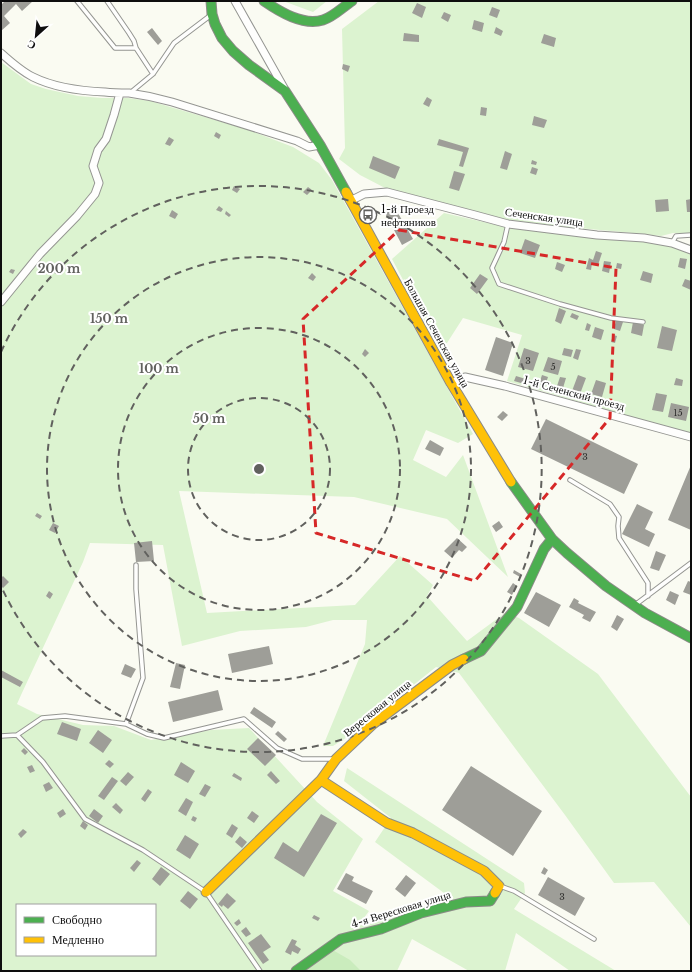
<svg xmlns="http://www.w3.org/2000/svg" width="692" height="972" viewBox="0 0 692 972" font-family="'Libre Baskerville',serif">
<rect width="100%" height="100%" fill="#fafbf2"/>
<!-- green -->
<path fill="#dcf3d0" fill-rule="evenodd" d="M283,1H327L313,12Z
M379,1H691V233H673L661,236L644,234L556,226L509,220L387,189L360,175L339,159L345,148L342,29Z
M1,62L31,84L46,89L78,96L102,98H128L150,101L249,130L293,147L319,163L332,180L473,434L458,443L426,430L413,460L446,477L463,455L508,577L447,519L354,497L179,491L207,613L355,605L400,556L433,585L427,596L467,641L505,613L519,618L598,674L691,797V927L654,882L614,883L565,815L459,673L436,667L352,734L333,746H323L365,644L367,620H333L306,627L240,631L182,646L163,545L90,543L83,562L21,695L17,704L37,714L83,725L114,726L151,740L211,730L249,728L317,802L363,839L333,891L369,911L358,926L438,905L444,900V893L375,842L391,818L344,781L347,768L524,883L525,893L514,909L616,971H570L516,933L505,971H469L412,939L397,971H1ZM17,905H155V955H17Z
M444,213L510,228L597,239L644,242L671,246L691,253V434L507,381L522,335L463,318L447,343L439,348L392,259Z"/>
<!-- forest -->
<path fill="#caecbd" d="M331,949L350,960L361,971H297Z"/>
<!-- building -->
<path fill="#9e9e98" d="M5,1H33L22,11L16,4L4,16L10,23L1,31V5Z
M417,3L426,7L422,18L412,13Z
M492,7L500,10L497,18L489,15Z
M444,12L451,15L448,22L441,18Z
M474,20L484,23L482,32L472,29Z
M496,27L503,31L501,36L494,33Z
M152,28L162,41L158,45L147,32Z
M404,33L419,35V42L403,41Z
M544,34L556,38L554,47L541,43Z
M343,64L350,66L348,72L342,69Z
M427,97L432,100L429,107L423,104Z
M481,107L487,108L486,116L480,115Z
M534,116L547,120L544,128L532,125Z
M216,132L221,135L219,139L214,136Z
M169,137L174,140L170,146L165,144Z
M439,139L469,148L463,167L459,166L463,152L437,145Z
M505,151L512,154L507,170L500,168Z
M373,156L400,167L395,179L369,168Z
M532,160L537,162L536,165L531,164Z
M532,167L538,169L536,175L530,173Z
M454,171L465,174L459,191L449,188Z
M234,186L240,189L237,193L232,190Z
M308,187L312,190L307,195L303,192Z
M668,199L669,211L656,212L655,200Z
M691,199V212H687L686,200Z
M219,206L223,209L221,212L216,210Z
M395,208L413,239L402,245L385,213Z
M172,210L178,214L175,219L169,216Z
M226,211L231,215L229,217L225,214Z
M525,239L540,245L535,258L520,253Z
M596,251L602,253L598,265L592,263L591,270L586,269L589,258L593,260Z
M680,258L687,259L685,269L678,267Z
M604,261L611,262L609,273L602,271Z
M557,262L565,265L562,272L555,269Z
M617,263L622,264L621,269L616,268Z
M11,269L15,270L13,274L9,272Z
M643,271L653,274L651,283L640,280Z
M312,273L316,277L313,281L308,278Z
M480,274L488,279L477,294L470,288Z
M685,279L691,281V290L682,286Z
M559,308L566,311L561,324L555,321Z
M572,313L579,316L577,320L570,317Z
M616,320L623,322L620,331L614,329Z
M633,322L644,325L642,336L631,333Z
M587,323L591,325L589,331L585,330Z
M662,326L677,330L672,351L657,348Z
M595,327L604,330L601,340L592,337Z
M613,335L617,336L615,343L611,342Z
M496,337L513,343L503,376L485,370Z
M524,348L539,353L533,371L518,367Z
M564,348L573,350L571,357L562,355Z
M365,349L369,353L365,357L362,354Z
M576,349L581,350L578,360L573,358Z
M548,357L562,361L558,375L543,371Z
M542,375L548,377L545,386L539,384Z
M578,375L586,378L580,394L572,391Z
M516,376L529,380L528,385L514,381Z
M560,377L566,378L563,388L557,386Z
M676,378L683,380L682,386L674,385Z
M596,380L606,383L602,397L591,394Z
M656,393L667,395L663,412L652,410Z
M671,403L689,407L686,421L668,417Z
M503,411L508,415L502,421L497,417Z
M546,419L638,464L624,494L531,449Z
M430,440L444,448L440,456L425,449Z
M691,465V530L668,520Z
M637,504L653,512L645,529L655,534L649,547L622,534Z
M37,513L42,516L40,519L35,516Z
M499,521L503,527L496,532L492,526Z
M53,523L59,526L55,533L49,530Z
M457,538L467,547L462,552L459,550L452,558L444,551Z
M152,541L154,561L136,562L134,543Z
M656,551L666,555L659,571L650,568Z
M514,570L521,574L520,577L513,573Z
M3,576L9,582L3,588L1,586V578Z
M688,581L691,582V595L683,592Z
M513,583L517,586L512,595L507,592Z
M49,591L53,594L50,599L46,596Z
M670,591L679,595L675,605L666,600Z
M536,592L561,605L549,627L524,613Z
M574,598L579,601L578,603L596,612L590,622L582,618L584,615L569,607Z
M617,615L624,619L617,631L611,627Z
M269,646L273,664L232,673L228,654Z
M176,663L185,665L180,689L170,687Z
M125,664L136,669L131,678L121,674Z
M1,670L23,682L20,687L1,677Z
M218,690L223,710L173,722L168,702Z
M254,707L276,722L272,728L250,713Z
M62,722L81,729L77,741L57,734Z
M98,730L112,740L103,753L89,743Z
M278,731L287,739L284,742L275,734Z
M258,738L276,755L265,766L247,749Z
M24,748L28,752L25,755L21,751Z
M109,760L114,764L110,768L105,764Z
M181,762L195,771L188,783L174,775Z
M32,765L35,771L30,773L27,767Z
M471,766L542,811L513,856L442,810Z
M271,771L280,781L276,784L267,775Z
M128,772L134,777L126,786L120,781Z
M234,773L242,778L241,781L232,776Z
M112,777L118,781L104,800L98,796Z
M49,782L53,788L46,792L43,785Z
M205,784L211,787L205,797L199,794Z
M148,789L152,792L145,802L141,799Z
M186,798L193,802L186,816L178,811Z
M116,803L123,810L120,814L112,807Z
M63,809L66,814L60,818L57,813Z
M94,809L103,816L98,823L89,816Z
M252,811L259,816L254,823L247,818Z
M321,814L337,823L304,877L274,858L283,842L298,852Z
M193,816L197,818L195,822L191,820Z
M83,821L88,825L85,830L80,826Z
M232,824L238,828L232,838L226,834Z
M23,829L27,832L21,838L18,834Z
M185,835L199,844L190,859L176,850Z
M240,836L247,842L242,848L235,842Z
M137,860L141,863L134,872L130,868Z
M161,867L170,874L160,886L152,879Z
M544,867L548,870L545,875L541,873Z
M346,873L354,877L352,881L373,891L366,904L337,889Z
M406,875L416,883L405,897L395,889Z
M548,877L585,898L575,916L538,895Z
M188,891L198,899L190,909L180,901Z
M227,893L236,901L228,909L223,905L222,907L218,904Z
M314,915L320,918L318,921L312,918Z
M239,919L241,923L237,926L234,923Z
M246,927L251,934L246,937L241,931Z
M261,934L271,947L263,952L269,960L263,964L248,943Z
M292,939L297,941L295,945L301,949L298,954L292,951L291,955L285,952Z"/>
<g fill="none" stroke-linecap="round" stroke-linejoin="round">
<defs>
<path id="lane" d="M77,1L115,48H136
M107,1L129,33L134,41L136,48L153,74
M130,93L153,74L174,43L211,15
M508,224L504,242L492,268L499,284L560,304L611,318L643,322
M672,243L676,236L691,235
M570,480L610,504L619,517L618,526L619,538L648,583V596
M635,605L691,563
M126,724L143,678L136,589V565
M17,735L43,762L85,819L143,850L206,892L260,971
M1,736L17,735L42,718L65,716L126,724L147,734L164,738L244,719L277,748L302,759H334
M500,886L514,891L594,939"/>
<path id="street" d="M235,1L284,88
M1,53C11,62 21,71 33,77C55,88 81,91 105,92C113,93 121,93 129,93C144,95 158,98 172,102L297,141L309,147L320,145
M350,201L364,194L387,192L475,215L508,224L597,235L644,238L672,243L691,250
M1,302L40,254L77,216L95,194L99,183L93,166L98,150L106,139L114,115L120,93
M451,383L465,377L505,386L691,437"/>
<path id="fast" d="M211,1L212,14L215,24L222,38L233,51L249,65L285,91L320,145L346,192
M264,1C280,12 303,26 323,20C333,17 343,7 352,1
M511,482L552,539L567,553L606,586L645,613L691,638
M464,659L481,651L517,607L544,549L552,539
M296,971L341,939L381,929L421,913L466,902L490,901L495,893"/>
<path id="slow" d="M346,192L451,383L511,482
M321,780L387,823L413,833L484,871L499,886L495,893
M206,892L321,780L336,759L373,724L452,665L464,659"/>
</defs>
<!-- lane casing -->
<use href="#lane" stroke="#949591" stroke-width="5.5"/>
<!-- street casing -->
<use href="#street" stroke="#949591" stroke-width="9"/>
<!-- fast casing -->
<use href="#fast" stroke="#8b8b87" stroke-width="11"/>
<!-- slow casing -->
<use href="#slow" stroke="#8b8b87" stroke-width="11"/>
<!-- lane -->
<use href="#lane" stroke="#fefefd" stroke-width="3.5"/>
<!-- street -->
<use href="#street" stroke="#fefefd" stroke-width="7"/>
<!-- fast -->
<use href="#fast" stroke="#4caf50" stroke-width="9"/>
<!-- slow -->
<use href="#slow" stroke="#ffc107" stroke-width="9"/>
</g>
<!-- marked area -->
<path fill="none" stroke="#d62828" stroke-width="3" stroke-dasharray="8 5" stroke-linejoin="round" d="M399,230L616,268L610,418L475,581L316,533L303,319Z"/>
<!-- distance rings -->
<g fill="none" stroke="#61615e" stroke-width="2" stroke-dasharray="7 5">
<circle cx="259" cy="469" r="71"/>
<circle cx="259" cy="469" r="141"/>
<circle cx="259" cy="469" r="212"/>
<path d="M1 352A283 283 0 1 1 1 586"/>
</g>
<!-- icons -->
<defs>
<symbol id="bus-ring" viewBox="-11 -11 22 22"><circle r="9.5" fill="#fff" stroke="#61615e" stroke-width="1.5"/><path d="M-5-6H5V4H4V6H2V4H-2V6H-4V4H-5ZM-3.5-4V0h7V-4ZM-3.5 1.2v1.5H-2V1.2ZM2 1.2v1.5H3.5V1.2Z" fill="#61615e"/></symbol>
</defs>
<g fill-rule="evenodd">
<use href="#bus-ring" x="358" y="205" width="20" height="20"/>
</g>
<g text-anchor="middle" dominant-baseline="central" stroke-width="4" stroke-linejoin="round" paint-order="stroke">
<!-- number labels -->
<g font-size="9" fill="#323230">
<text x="528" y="360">3</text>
<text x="553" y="366">5</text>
<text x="678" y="412">15</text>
<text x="585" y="456">3</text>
<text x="562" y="896">3</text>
</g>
<!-- poi labels -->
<g font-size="11" fill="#0e0e0e" stroke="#fff" text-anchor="start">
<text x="381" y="209">1-й Проезд<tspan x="381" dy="13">нефтяников</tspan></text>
</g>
<!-- street labels -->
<g font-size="11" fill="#0e0e0e" stroke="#fff">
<text transform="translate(544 217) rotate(8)">Сеченская улица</text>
<text transform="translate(437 333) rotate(61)">Большая Сеченская улица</text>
<text transform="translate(574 393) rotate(15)">1-й Сеченский проезд</text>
<text transform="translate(377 708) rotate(-39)">Вересковая улица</text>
<text transform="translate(401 909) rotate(-17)">4-я Вересковая улица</text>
</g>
</g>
<circle cx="259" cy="469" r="6" fill="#61615e" stroke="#fff" stroke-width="2"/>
<g font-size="12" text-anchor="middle" font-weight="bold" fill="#61615e" stroke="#fff" stroke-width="4" stroke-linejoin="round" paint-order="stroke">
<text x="59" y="273">200 m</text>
<text x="109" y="323">150 m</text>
<text x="159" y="373">100 m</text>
<text x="209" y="423">50 m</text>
</g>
<!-- border -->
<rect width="692" height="972" fill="none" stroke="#0e0e0e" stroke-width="4"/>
<!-- legend -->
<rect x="16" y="904" width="140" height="52" fill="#ffffff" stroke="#9f9f9f"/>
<rect x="24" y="917" width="20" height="6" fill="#4caf50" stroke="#9f9f9f"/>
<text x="52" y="924" font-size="12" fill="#0e0e0e">Свободно</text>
<rect x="24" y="937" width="20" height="6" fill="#ffc107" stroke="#9f9f9f"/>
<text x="52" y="944" font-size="12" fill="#0e0e0e">Медленно</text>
<!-- north arrow -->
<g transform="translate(36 36) rotate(207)" stroke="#ffffff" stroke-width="3" paint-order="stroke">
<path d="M0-3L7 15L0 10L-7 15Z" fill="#0e0e0e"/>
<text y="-6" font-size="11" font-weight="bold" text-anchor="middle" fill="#0e0e0e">С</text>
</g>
</svg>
